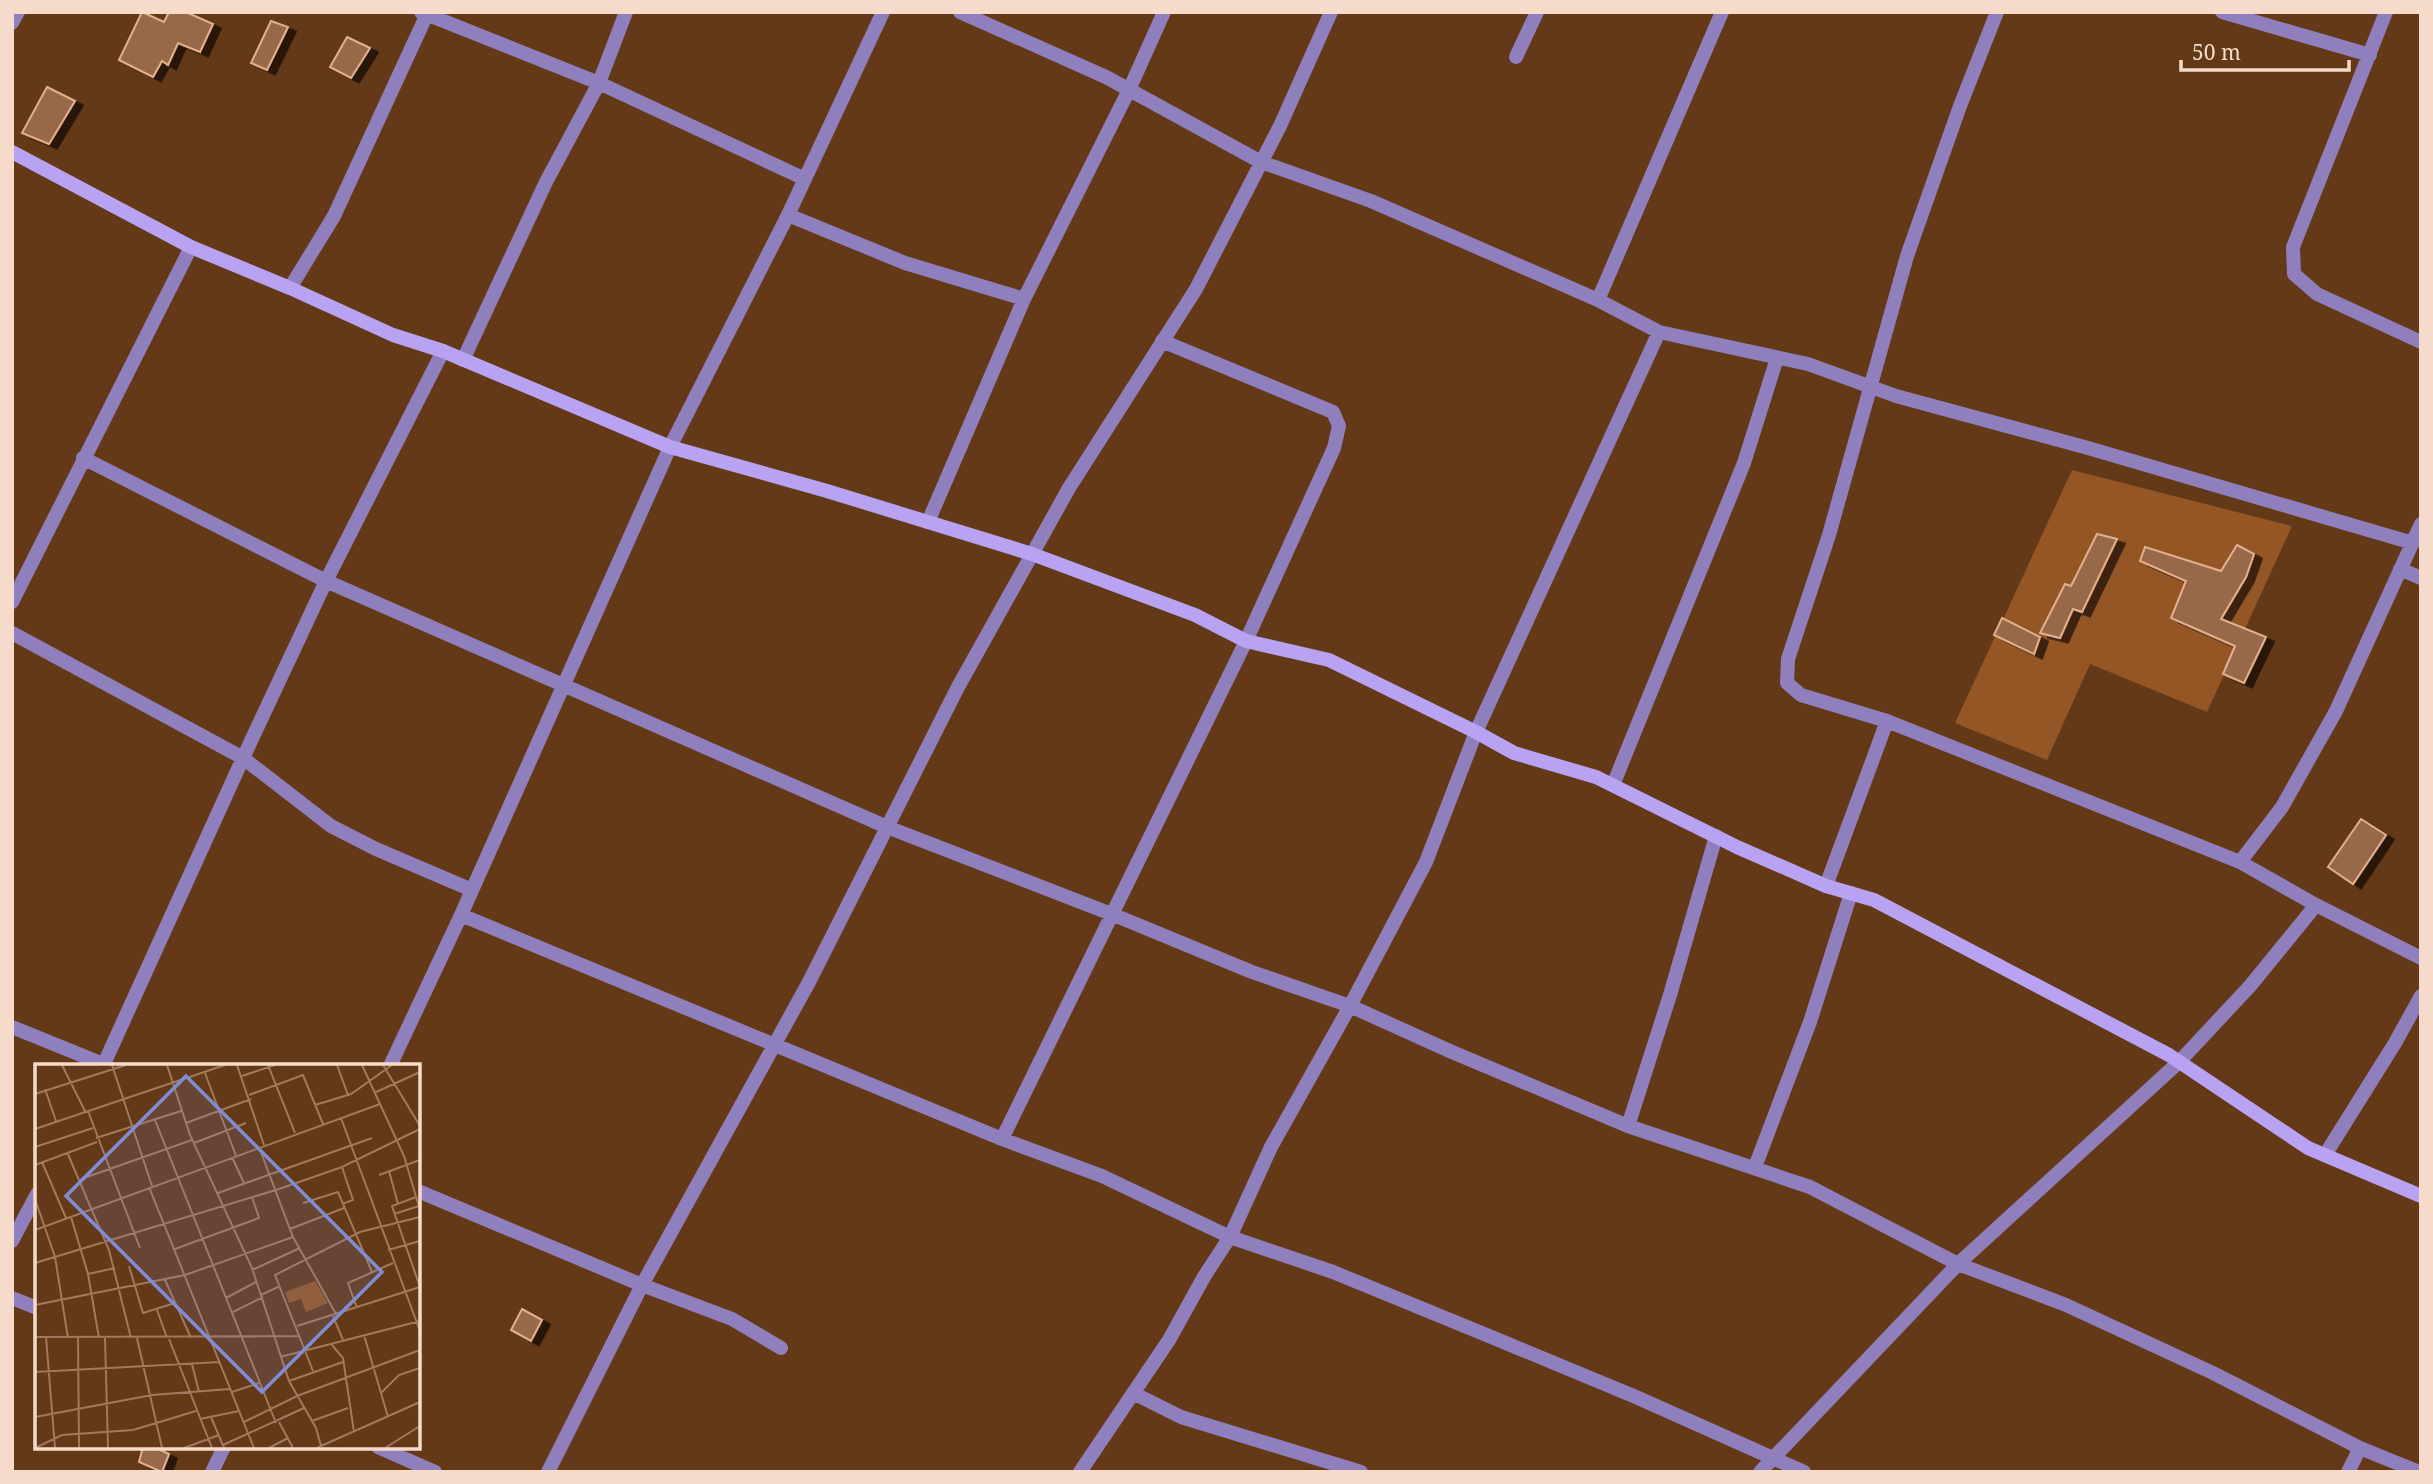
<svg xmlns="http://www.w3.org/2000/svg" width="2433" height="1484" viewBox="0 0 2433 1484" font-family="'Noto Serif',serif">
<defs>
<filter id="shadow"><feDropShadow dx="8" dy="4.5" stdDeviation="0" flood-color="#0009"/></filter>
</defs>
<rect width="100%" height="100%" fill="#643917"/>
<!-- green -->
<path fill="#955625" d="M2072,470L2292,526L2207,712L2090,664L2047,760L1955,723Z"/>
<!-- building -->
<path fill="#986948" stroke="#e3af8c" stroke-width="2" filter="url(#shadow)" d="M142,12L164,22L169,12H186L213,24L200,52L178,43L168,65L162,61L153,77L119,60Z
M271,21L288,27L267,70L251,63Z
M347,37L370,48L351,78L330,67Z
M47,87L75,101L49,144L22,133Z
M2097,534L2117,539L2082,612L2073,609L2060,638L2040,633L2065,584L2071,586Z
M2237,545L2254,554L2246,577L2221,619L2266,637L2244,683L2223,674L2235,646L2171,618L2186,581L2140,561L2145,547L2221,571Z
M2002,618L2040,637L2034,654L1994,635Z
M2361,819L2386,835L2353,884L2328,867Z
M522,1309L542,1320L531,1341L511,1330Z
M143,1447H154L169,1454L162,1472L139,1462Z"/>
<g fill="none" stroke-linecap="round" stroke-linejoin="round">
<!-- street -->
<path stroke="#8f80bd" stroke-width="14" d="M421,12L599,83L805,179
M960,12L1106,77L1261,162L1371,201L1598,300L1659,332L1808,364L1896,396L2088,448L2413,543
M1997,12L1960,106L1907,256L1829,535L1788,659L1787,683L1801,695L1887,721L2240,862L2316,905L2421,958
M2222,12L2370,55
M2386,12L2293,247L2294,274L2317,294L2421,342
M12,23L18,12
M1516,57L1537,12
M788,215L905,263L1024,299
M290,288L334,216L428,12
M1598,300L1722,12
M463,360L546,182L599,83L626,12
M83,458L326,581L887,827L1114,915L1252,972L1350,1006L1452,1052L1628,1126L1810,1187L1958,1264L2066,1305L2213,1373L2360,1448L2419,1472
M928,522L1024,299L1129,90L1164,12
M2400,569L2421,578
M12,602L191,247
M12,633L243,758L331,826L376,849L472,890
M1613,785L1744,463L1777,358
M2240,862L2282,807L2336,711L2421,524
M1826,886L1887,721
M461,915L1002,1139L1102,1176L1230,1237L1333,1272L1489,1336L1636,1397L1804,1472
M12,1027L108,1066
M103,1066L243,758L326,581L443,351
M390,1066L461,915L670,447L788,215L883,12
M1628,1126L1670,995L1716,836
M1002,1139L1246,641L1334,448L1339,426L1333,412L1162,341
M2325,1155L2395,1043L2421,996
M1755,1167L1810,1022L1851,893
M418,1191L642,1285L732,1319L781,1348
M12,1241L37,1194
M12,1298L37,1308
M1133,1393L1181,1417L1361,1472
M378,1447L435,1472
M212,1472L224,1447
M548,1472L642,1285L809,982L958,687L1069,488L1196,289L1280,126L1331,12
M1080,1472L1169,1340L1205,1275L1230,1237L1271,1147L1350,1006L1426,862L1476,732L1659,332
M1760,1472L1958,1264L2179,1062L2250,986L2316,905
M2348,1472L2360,1448"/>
<!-- secondary -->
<path stroke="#b7a3f1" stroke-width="14" d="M12,152L191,247L290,288L393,335L443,351L670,447L827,491L1032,554L1195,615L1246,641L1329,660L1476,732L1514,753L1596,777L1737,847L1826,886L1874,900L2169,1055L2308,1148L2421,1196"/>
</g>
<!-- overview -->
<g transform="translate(35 1064)">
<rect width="385" height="385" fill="#643917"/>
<path d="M280,217L293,239L271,248L266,235L254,239L250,228Z" fill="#955625"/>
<path fill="none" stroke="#9f7a5f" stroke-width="2" d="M27,1L50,47M77,1L117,122M132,1L155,71L217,204L254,317L281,364L286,382L282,384M202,1L229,81M233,1L260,69M302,1L313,31M327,1L369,92L385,146M348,1L385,62M170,9L201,92M207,12L240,1M10,25L21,57M339,29L385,8M0,30L91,1M214,31L268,11L288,60M280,41L316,30L357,1M53,47L105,184M306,54L385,267M120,56L241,359M151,59L216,35M0,65L190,1M61,74L146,47M159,79L211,59M0,83L58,64M224,83L258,173L301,250M32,88L74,186L96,274M197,93L209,119M7,98L31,154M0,101L62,78M307,103L318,136L307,140M354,107L363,140M344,111L385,96M46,115L157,76M114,123L219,384M183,129L337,74M0,135L20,193L33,274M268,139L303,128L337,208M359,150L384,142M36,153L53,210L64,274M255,165L309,144M0,166L345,40M140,185L224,154L217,133M353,186L385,177M0,199L244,125L307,103L385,65M94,202L108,249L140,239M217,206L265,184M53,210L80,204M130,216L156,274M226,231L245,222M191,234L221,218M0,241L150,211L258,173M322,244L313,219L358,199M122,246L132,274M198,248L228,233M298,252L308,276M262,262L385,223L357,142L381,133M329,271L353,353M0,273L264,272M11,273L20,384M43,274L44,384M70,274L73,384M102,274L127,384M134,275L177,384M297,281L308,294L319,368M245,293L385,257M157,300L164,328M278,307L240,211L325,168L385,153M0,308L185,298M254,317L308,298M197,328L224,319M346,329L364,311L385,304M0,353L117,331L195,325M176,353L189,384M165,355L204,347M277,357L313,344M209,358L262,332L385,286M244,358L258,384M188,381L269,344M286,382L385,338M0,384L27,371L98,366L161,347M149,384L184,371M234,384L253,374M350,384L385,362"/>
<path fill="#7f8dd2" fill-opacity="0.15" stroke="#7f8dd2" stroke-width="3.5" d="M151,12L347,208L227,328L31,132Z"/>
<rect width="385" height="385" fill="none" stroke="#f7dbca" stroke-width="3.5"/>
</g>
<!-- border -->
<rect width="2433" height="1484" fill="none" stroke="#f7dbca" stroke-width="28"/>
<!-- scale -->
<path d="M2181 60v10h168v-10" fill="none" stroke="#f7dbca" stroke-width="3.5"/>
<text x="2192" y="60" font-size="21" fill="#f7dbca" stroke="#643917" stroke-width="5" paint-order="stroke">50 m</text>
</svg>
